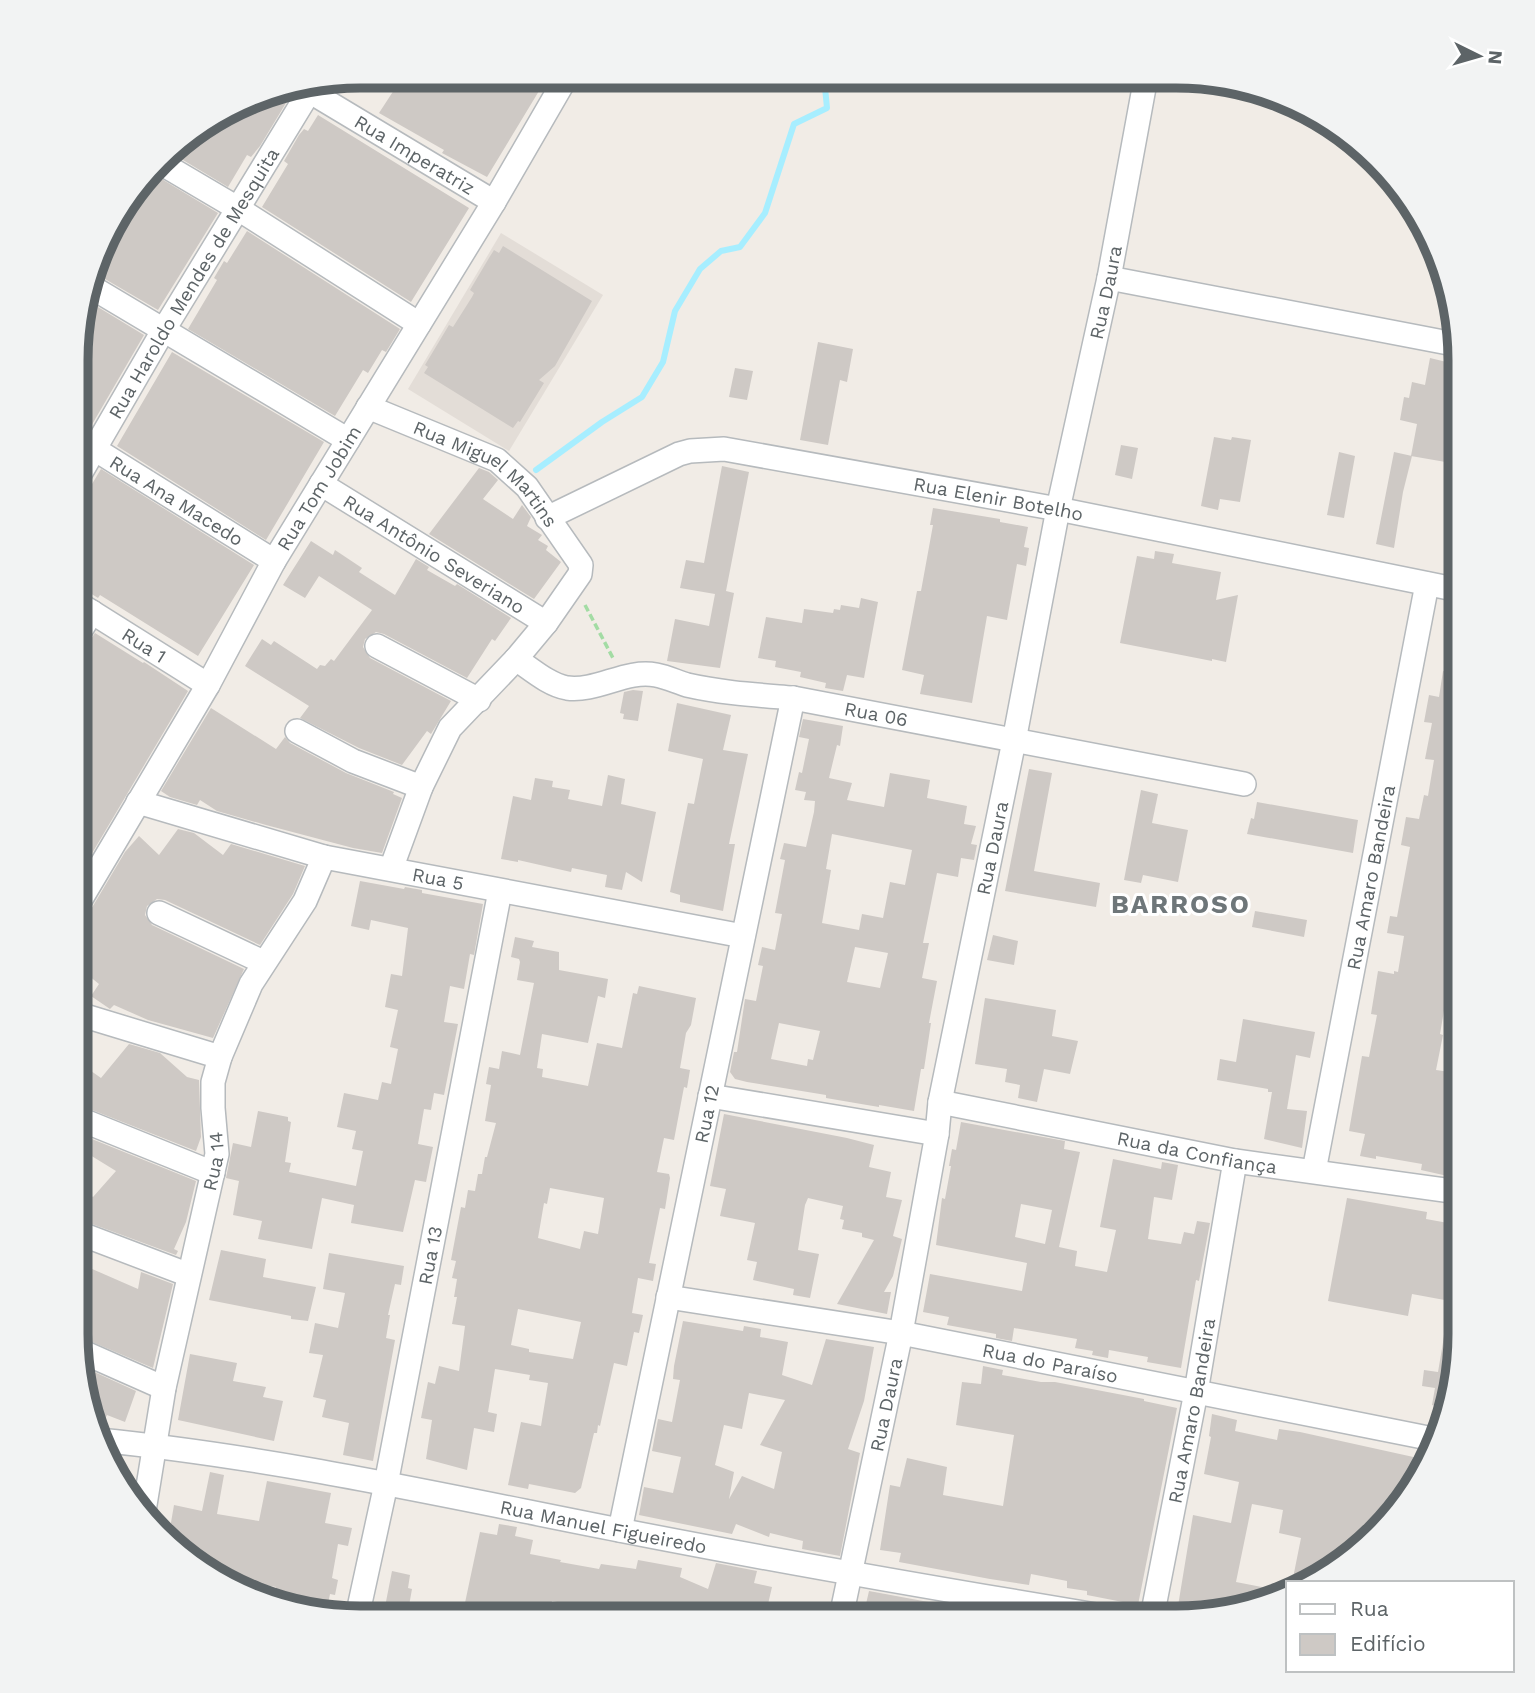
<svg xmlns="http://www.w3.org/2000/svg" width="1535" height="1693" viewBox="0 0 1535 1693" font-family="'Work Sans',sans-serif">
<rect width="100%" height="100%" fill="#f1ece6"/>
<!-- education -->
<path fill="#e3ddd7" d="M501,233L603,295L509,451L408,389Z"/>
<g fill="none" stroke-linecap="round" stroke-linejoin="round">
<!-- stream -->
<path stroke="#a7eeff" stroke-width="6" d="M536,470L602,422L642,397L663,362L675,311L700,269L721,251L740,247L765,213L794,124L827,108L824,77"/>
</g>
<!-- building -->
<path fill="#cec9c5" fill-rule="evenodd" d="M370,75L524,76L542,86L487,177L442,153L444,150L379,113L394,90Z
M276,89L289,98L260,146L251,157L247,155L228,187L168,151L172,146L268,90Z
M318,115L469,208L411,302L262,207L288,164L284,161L299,135L304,129L308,131Z
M150,172L218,213L158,310L93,272L104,242L108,245L125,218L116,214Z
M247,231L400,329L386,352L382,350L368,373L363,370L335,416L188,329L217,280L214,278L224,261L227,263Z
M503,246L592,301L555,366L539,380L544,383L520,422L518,421L513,428L424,373L428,367L425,365L449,325L453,327L472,297L474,293L470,290L489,258L494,250L499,253Z
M83,298L144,335L90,428L80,422L81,304Z
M818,342L853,349L847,382L840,380L828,445L800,440Z
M172,352L324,442L266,540L117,446Z
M1430,358L1459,365V451L1457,464L1411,456L1417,424L1400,420L1404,397L1409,398L1412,382L1425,385Z
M735,368L753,371L747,400L729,397Z
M1214,437L1231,440L1232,437L1251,440L1240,502L1220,499L1218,510L1201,506Z
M1121,445L1138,448L1132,479L1115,475Z
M1339,452L1355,456L1344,518L1327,515Z
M1394,452L1412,456L1403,492L1394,548L1376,544Z
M722,466L749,472L726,591L734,593L720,668L667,661L675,619L709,626L715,594L680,588L686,560L704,563Z
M479,468L489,472L498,480L483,499L513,519L522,505L531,517L527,526L542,535L538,540L548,546L546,550L561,562L534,599L429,534Z
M101,469L254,565L198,656L100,595L98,598L79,586L80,504Z
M933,508L1000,519V522L1028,527L1024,547L1029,548L1026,566L1017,564L1007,620L987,616L972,703L920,694L924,675L902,670L917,591H921L933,525H930Z
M311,541L333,555L335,550L362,568L359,572L395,595L416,559L429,567L427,570L455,586L457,584L511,618L495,641L492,639L467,678L384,634L376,632L365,639L363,647L370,658L451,701L431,734L427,731L402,765L359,748L300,718L309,706L245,666L262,639L271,645L274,641L317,669L320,665L325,666L331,659L334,661L372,610L319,576L305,598L283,585Z
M1155,551L1174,554L1172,563L1221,572L1216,600L1238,595L1226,662L1212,659V661L1120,643L1137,556L1154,559Z
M861,598L878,602L864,678L847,675L843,691L825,688L826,683L800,677L801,672L775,667L776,661L758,658L766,617L802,623L804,609L833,613L834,609L840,610L841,605L859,608Z
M95,633L143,663L144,662L188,691L78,877L79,657Z
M1443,671L1459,674V936L1454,964H1456L1450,994L1447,993L1440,1034L1443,1035L1436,1070L1450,1072L1445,1108L1455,1109L1451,1127L1459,1128V1151H1456L1452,1177L1421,1170L1422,1164L1376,1156V1159L1360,1156L1365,1134L1349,1131L1362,1056L1369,1057L1377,1015L1371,1014L1378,971L1394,974V971L1398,972L1404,936L1387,933L1390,916L1397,917L1410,847L1401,845L1406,817L1419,819L1424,795L1428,796L1434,760L1425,759L1432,723L1424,722L1429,695L1439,697Z
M633,690L643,691L638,721L623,719L624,714L620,713L624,692Z
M677,703L731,715L723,750L748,754L729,844H735L723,911L680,902V895L670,892L688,803L694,804L703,759L668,751Z
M211,708L276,749L285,737L290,743L346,773L394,792L393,794L402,798L382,853L353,848L266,825L217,811L200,800L197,805L170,797L161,791Z
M803,719L843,726L840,746L837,745L829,778L852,783L847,800L884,807L890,773L930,780L927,798L967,806L964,824L976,826L971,844L977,845L974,860L961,858L958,877L937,873L923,943H929L922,978L937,981L929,1023H931L924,1069H921L914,1111L879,1105V1107L867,1105L826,1098V1095L747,1082L735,1079L730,1072L734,1052H737L745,999L756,1001L763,966L758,965L762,947L775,950L782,914L775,913L785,860L780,859L784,843L806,847L814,812L815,801L804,800L806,792L795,790L799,772L802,773L809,739L799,737ZM832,834L912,850L905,885L890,882L883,918L862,914L859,930L822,923L831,870L826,869ZM855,947L888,953L880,988L847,982ZM779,1023L820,1031L813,1060L808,1059L807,1066L771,1059Z
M1029,769L1052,773L1034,871L1100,883L1096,907L1005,891Z
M608,775L625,779L621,804L656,812L642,882L626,872L622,890L605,887L607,875L572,868L571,872L518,860V862L501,859L513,796L531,800L535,778L553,781L552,787L570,790L568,799L602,806Z
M1141,790L1158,794L1152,823L1188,830L1178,882L1143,875L1141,883L1124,880Z
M1257,802L1358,820L1353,853L1247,834L1251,818L1254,819Z
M178,829L194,833L223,855L231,844L305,866L293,894L260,945L165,900L157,899L147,906L145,915L152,925L244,969L213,1038L148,1020L114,1005L110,1009L91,996L99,984L78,967V918L84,916L90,911L125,852L139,836L159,855Z
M360,881L404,889L405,887L422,890V893L483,904L474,955L470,954L464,989L450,986L444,1022L458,1024L444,1095L434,1093L431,1110L424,1109L418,1144L433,1147L426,1182L415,1180L403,1232L351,1223L354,1205L322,1198L312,1249L258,1239L262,1221L233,1215L239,1181L226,1178L233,1143L251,1147L258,1111L288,1117V1121L291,1122L285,1162L291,1163L289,1172L356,1186L363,1151L352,1149L356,1131L337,1127L344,1093L378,1100L382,1082L391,1084L398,1049L390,1047L398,1010L385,1007L391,974L402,976L408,928L371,920L369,930L351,926Z
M1255,911L1307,920L1304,937L1252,927Z
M993,935L1018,941L1014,965L987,960Z
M515,937L534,941L532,947L559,952V970L608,979L605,998L598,996L588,1043L542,1034L537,1068L543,1069L542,1077L588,1086L597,1043L622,1048L633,993L637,994L639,986L696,998L691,1025L686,1033L680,1068L690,1070L687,1088L684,1087L674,1140L664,1138L657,1172L669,1174L670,1178L665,1209L660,1208L649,1263L656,1264L653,1281L638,1278L632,1313L643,1315L639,1333L634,1332L627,1366L614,1363L600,1426L598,1425L597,1433H594L581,1488L575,1493L529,1484L528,1489L508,1485L521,1422L541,1426L548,1383L529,1380L530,1375L495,1369L488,1412L497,1414L494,1432L474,1428L467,1470L426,1459L432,1420L421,1418L428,1382L435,1384L439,1366L459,1371L465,1326L452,1324L457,1297H454L457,1279L452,1278L456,1261L451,1260L461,1207L465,1208L468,1190L475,1191L478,1174H482L485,1157H487L496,1123L485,1121L491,1085L486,1084L489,1067L499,1069L502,1051L520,1055L534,983L517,980L520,962L519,959L511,957ZM550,1188L604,1198L598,1234L584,1231L580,1249L538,1238L544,1203L547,1204ZM518,1309L581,1322L573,1359L529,1352V1349L511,1345Z
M985,998L1056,1010L1052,1036L1078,1041L1070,1074L1044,1069L1037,1102L1018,1098L1020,1085L1005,1082L1007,1069L975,1064Z
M1243,1019L1315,1032L1310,1058L1296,1055L1287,1109L1307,1111L1302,1148L1264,1139L1272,1092H1268V1089L1217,1080L1220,1059L1236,1062Z
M129,1044L160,1053L187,1077L199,1080L201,1137L196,1151L77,1104V1061L101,1078Z
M724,1114L847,1138L874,1145L869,1167L891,1172L886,1197L902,1200L893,1236L902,1239L893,1276L884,1292H891L887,1314L837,1304L874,1240L862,1237V1233L842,1229L844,1220L840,1219L843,1206L808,1198L805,1205L798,1250L819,1254L810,1298L793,1295L794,1289L753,1280L757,1262L747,1260L755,1223L720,1216L726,1189L710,1186Z
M961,1122L1065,1141L1064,1149L1080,1152L1059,1247L1077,1251L1075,1266L1107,1272L1116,1230L1100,1227L1113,1159L1161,1169L1162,1162L1178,1165L1172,1200L1154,1197L1148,1239L1181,1244L1184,1232L1194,1234L1197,1221L1210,1223L1199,1281L1196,1280L1181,1368L1147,1362L1148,1357L1109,1350L1108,1358L1092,1355L1093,1351L1075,1348L1077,1339L1014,1328L1012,1341L996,1338V1334L947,1325L949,1317L923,1312L930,1274L1022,1291L1027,1263L936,1245L942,1198L945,1199L951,1166H949L952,1149L956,1150ZM1021,1204L1052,1210L1045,1244L1015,1237Z
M77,1133L196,1181L186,1222L174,1249L178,1251L176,1255L76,1218L77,1186L93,1197L116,1171L77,1147Z
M1347,1198L1427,1212L1426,1219L1459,1225V1352L1442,1408L1432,1405L1435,1388L1422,1386L1424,1370L1438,1372L1450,1301L1412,1294L1408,1316L1328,1301Z
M221,1250L266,1259L263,1277L316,1287L308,1321L291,1319V1316L209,1300Z
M329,1253L404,1266L401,1285L395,1284L388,1315H390L386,1338L395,1340L373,1461L343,1455L349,1423L322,1417L326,1400L313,1397L323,1355L309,1353L315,1323L338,1328L345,1293L323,1289Z
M83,1265L138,1289L141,1272L173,1284L153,1368L76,1335V1280Z
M683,1321L743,1331L744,1326L761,1329L760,1337L788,1342L782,1375L812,1385L826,1339L874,1347L864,1401L848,1449L860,1453L840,1556L802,1549L803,1541L770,1533L769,1537L736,1524L732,1534L639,1515L644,1487L673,1493L681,1457L652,1451L658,1419L672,1422L680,1380L673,1379L674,1366ZM749,1393L785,1400L760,1445L782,1452L774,1489L742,1476L729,1499L734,1472L715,1465L724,1425L742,1429Z
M190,1354L237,1363L233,1381L266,1387L263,1397L283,1401L274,1441L178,1420Z
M79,1365L136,1391L125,1422L107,1415L105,1419L88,1413Z
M983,1366L1003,1370L1002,1375L1041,1382H1055L1144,1399V1401L1177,1408L1138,1605L1087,1595V1591L1067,1588V1581L1031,1574L1029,1585L990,1579L899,1562L901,1553L880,1550L890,1485L900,1487L907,1458L947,1467L943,1495L1003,1506L1014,1435L956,1425L962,1382L981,1384Z
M1212,1414L1237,1420L1235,1431L1277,1440L1279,1429L1300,1432L1427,1460L1422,1475L1333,1570L1307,1583H1292L1301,1538L1279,1533L1283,1510L1252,1504L1236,1582L1288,1592L1266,1603L1197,1617L1177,1612L1193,1515L1231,1523L1239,1482L1204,1474L1211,1437L1209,1436Z
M210,1472L224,1475L217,1514L259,1521L267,1481L331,1493L325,1523L352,1528L348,1546L338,1544L332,1578L338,1580L335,1595L330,1594L326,1613L274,1597L276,1587L212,1575L169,1534L174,1505L202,1511Z
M499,1524L517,1527L515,1536L533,1540L530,1554L561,1560L560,1562L599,1569L601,1564L636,1569L638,1560L682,1568L680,1577L708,1589L716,1563L757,1571L754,1583L772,1587L765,1617H608L609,1612L552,1601L550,1610L545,1609L544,1611L501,1602L498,1617H462L480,1532L497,1535Z
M392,1571L410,1575L408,1588L412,1589L407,1617H383Z
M869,1591L961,1608L960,1617H863Z"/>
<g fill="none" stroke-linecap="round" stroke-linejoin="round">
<defs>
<g id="minor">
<path id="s1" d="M299,85L494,202"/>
<path d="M159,162L237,208L419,324"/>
<path d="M1109,278L1459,345"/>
<path d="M88,285L348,440"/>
<path id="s2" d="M368,407L497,460L527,487L581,565L580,574L546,623L516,659L450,728L421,787L391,869"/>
<path id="s3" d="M80,440L274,561"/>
<path id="s4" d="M80,474L163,331L309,92"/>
<path id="s5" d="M321,484L546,623"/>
<path id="s6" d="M547,518L679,454L690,451L724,449L1058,509L1459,590"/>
<path id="s7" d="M79,604L208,685"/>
<path d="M79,633L92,612"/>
<path d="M377,646L479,700"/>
<path id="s8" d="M516,659C531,669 549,685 567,688C597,692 626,669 656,675C667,677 677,682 687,685C722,693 757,695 793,698L1244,784"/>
<path d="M297,731L353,761L421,787"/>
<path id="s9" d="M138,802L324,857L743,936"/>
<path id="s10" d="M78,904L208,685L274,561L494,202L567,76"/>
<path d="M159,913L263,962"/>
<path d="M85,1016L220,1057"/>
<path d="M710,1096L937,1134"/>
<path id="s11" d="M940,1102L1235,1161L1459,1192"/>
<path d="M77,1118L213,1173"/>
<path id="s12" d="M1314,1171L1427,584"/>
<path d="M76,1232L189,1275"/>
<path id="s13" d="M668,1297L901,1333L1433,1439"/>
<path d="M76,1349L164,1388"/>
<path id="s14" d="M98,1440C273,1457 446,1496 619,1530C782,1562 944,1590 1108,1617"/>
<path id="s15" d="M144,1511L164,1388L217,1154L213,1108V1082L220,1057L251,984L305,901L324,857"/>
<path id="s16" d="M620,1530L793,698"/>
<path id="s17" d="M357,1617L386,1484L500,891"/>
<path id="s18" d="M841,1617L901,1333L937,1134L940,1102L1014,741L1058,509L1109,278L1146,77"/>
<path id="s19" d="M1152,1617L1196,1392L1235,1161"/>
</g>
</defs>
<!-- minor casing -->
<use href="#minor" stroke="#b6babd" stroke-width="26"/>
<!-- path -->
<path stroke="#a3dca4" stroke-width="3.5" stroke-dasharray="7 3.5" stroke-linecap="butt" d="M585,605L614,660"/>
<!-- minor -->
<use href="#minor" stroke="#fff" stroke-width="23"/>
</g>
<g text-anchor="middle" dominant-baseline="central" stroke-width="6" stroke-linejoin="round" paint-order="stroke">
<!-- street labels -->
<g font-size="19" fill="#5d6467" stroke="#fff">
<text stroke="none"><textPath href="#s1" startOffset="135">Rua Imperatriz</textPath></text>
<text stroke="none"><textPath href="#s4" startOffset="222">Rua Haroldo Mendes de Mesquita</textPath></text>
<text stroke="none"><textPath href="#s18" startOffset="1351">Rua Daura</textPath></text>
<text stroke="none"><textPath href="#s2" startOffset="138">Rua Miguel Martins</textPath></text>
<text stroke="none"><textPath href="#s10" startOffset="481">Rua Tom Jobim</textPath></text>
<text stroke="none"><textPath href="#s6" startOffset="471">Rua Elenir Botelho</textPath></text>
<text stroke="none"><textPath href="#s3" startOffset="114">Rua Ana Macedo</textPath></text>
<text stroke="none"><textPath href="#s5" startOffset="133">Rua Antônio Severiano</textPath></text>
<text stroke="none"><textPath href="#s7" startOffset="77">Rua 1</textPath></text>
<text stroke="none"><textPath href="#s8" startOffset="374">Rua 06</textPath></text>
<text stroke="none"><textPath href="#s18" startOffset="784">Rua Daura</textPath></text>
<text stroke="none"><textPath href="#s12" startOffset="299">Rua Amaro Bandeira</textPath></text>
<text stroke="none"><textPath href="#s9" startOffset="310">Rua 5</textPath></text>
<text stroke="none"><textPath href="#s16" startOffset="425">Rua 12</textPath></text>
<text stroke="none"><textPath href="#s11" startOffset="262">Rua da Confiança</textPath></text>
<text stroke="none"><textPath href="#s15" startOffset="357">Rua 14</textPath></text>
<text stroke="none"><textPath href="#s17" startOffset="369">Rua 13</textPath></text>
<text stroke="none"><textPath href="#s13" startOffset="388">Rua do Paraíso</textPath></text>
<text stroke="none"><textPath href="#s18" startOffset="217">Rua Daura</textPath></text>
<text stroke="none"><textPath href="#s19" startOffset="210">Rua Amaro Bandeira</textPath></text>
<text stroke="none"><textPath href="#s14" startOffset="513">Rua Manuel Figueiredo</textPath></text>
</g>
<!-- district labels -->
<g font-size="26" font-weight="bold" letter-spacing="2" fill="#6e7679" stroke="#fff">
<text x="1181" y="904">BARROSO</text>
</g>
</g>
<!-- crop -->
<path d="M0 0H1535V1693H0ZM360 88H1176A272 272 0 0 1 1448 360V1334A272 272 0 0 1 1176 1606H360A272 272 0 0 1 88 1334V360A272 272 0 0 1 360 88Z" fill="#f2f3f3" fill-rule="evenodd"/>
<path fill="none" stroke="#5d6467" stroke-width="9" d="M360 88H1176A272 272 0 0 1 1448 360V1334A272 272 0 0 1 1176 1606H360A272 272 0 0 1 88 1334V360A272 272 0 0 1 360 88Z"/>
<!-- legend -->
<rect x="1286" y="1581" width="228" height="91" fill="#ffffff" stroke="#bec1c2" stroke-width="2"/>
<rect x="1300" y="1604" width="35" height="10" fill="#ffffff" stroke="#bec1c2" stroke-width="2"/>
<text x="1350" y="1616" font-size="21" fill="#5d6467">Rua</text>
<rect x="1300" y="1634" width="35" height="21" fill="#cec9c5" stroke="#bec1c2" stroke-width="2"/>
<text x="1350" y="1651" font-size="21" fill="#5d6467">Edifício</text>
<!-- north arrow -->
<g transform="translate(1479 56) rotate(95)" stroke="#ffffff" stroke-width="5" paint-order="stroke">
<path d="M0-5L12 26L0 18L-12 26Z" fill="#5d6467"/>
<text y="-10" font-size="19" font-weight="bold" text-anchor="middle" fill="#5d6467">N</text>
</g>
</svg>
